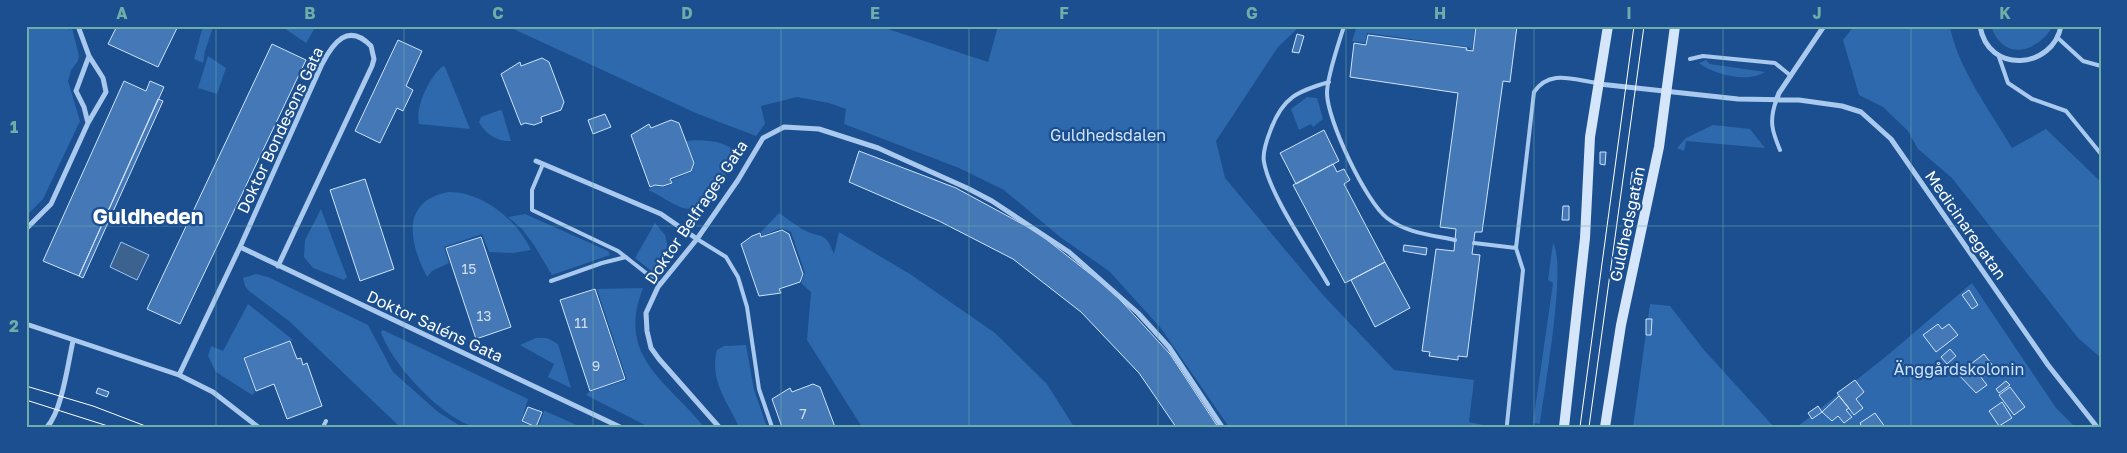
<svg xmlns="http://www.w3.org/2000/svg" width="2127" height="453" viewBox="0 0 2127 453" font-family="'Golos Text',sans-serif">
<rect width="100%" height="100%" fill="#1b4f8f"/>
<!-- green -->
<path fill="#2e69ad" d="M26,26H68L69,30L72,28L79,56L78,61L71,70L68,81L80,121L43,199L26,216Z
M203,26L213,27L205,51L203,63L194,59Z
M281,26H316L306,43Z
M507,26H879L988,62L998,26H1300L1278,47L1216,141L1225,178L1323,295L1394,370L1474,380L1469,422L1492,427H1229L1160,327L1109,271L1060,237L1004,190L959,168L844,124L846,109L829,103L797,97L761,106L765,124L756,136L698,114Z
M1357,26H1473L1475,28L1472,50L1468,47L1367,33L1365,43L1352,41Z
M1854,26H1950C1956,65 1992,114 2012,148L2046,129L2101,182V358L2078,338L1952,178L1918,149L1908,131L1883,107L1859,95L1843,40Z
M1991,26H2053C2037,53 2003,62 1991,26Z
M208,56L226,68L217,94L198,88Z
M1706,60L1710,64L1765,72C1748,83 1714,75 1699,63Z
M443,66L445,67L470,129L419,124C415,107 429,77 443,66Z
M1307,97L1317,98L1323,119L1313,127L1311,124L1299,130L1291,109Z
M500,110L502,111L511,141C498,142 485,134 479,122L481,117Z
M1713,125L1750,129L1765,148L1686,141L1684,151L1677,148L1686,138Z
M686,141C700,139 733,140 737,157C726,173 706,215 683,208C671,204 660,195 648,190L654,186L664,187L672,184V180L691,172L695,163Z
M449,192C483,192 517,220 531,250L513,253L489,252L482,234L444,247L449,263L432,271L427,277C410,244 399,201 449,192Z
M321,209L345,272L347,277L344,280L313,268L304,257L305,240Z
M779,213C786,218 794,224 802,229C822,240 824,229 834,254L839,232L910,274L995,333L1047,384L1074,427H862L807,340L811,292L801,283L805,273L791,232L781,228L762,236L761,232Z
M525,214L608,251L610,255L552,275L534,245L522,229L508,217Z
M655,223L665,235L668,249L654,273L635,258Z
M1553,243C1567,265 1544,391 1540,424L1533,423L1553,283L1548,280Z
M256,274L268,277L368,325L393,372L438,412L462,427H400L289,321L249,291L245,286L243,278Z
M1972,283L2056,408L2075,427H1797L1889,354Z
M643,288C616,357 666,380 704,427H649L586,395L589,392L627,380L597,289Z
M248,304L293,340L243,357L255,392L252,395L216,372L208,356L211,346L223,351Z
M1650,304L1670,306L1704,350L1774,427H1633Z
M383,330L528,399L521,422L534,427C516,427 494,430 476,427C444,421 390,362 381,332Z
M536,338H547L558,344L571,388L548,377L554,364L520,345Z
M746,345L754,390L767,427H739C727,401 709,380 717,350L724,346Z
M544,411H545L581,427H538Z"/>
<!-- water -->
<path fill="#3c6290" stroke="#9cc4f0" d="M121,242L149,255L137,280L110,267Z"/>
<!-- building -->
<path fill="#4478b7" stroke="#cfe3fa" d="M117,26H178L158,67L108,44Z
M1517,26L1510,82L1503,81L1482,232H1475L1472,254L1480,255L1467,357L1458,356V360L1429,356L1430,352L1422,351L1436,249L1454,251L1456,229L1440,227L1458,93L1350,77L1354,43L1366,45L1368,35L1467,48L1466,50L1473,51L1476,27L1474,26Z
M1297,34L1304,36L1299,53L1292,52Z
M398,40L422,51L406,86L413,90L403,111L397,108L380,143L355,131Z
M272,44L306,60L180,324L147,309Z
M542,58L549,62L564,102L561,110L541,117L542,122L534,125L525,123L521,125L501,74L520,62L521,66Z
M124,81L146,91L150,81L164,87L79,276L43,261Z
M158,99L163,101L83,278L79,276Z
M605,114L611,127L593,134L588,120Z
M671,120L679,123L694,163L691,171L670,179L672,183L663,186L655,185L650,187L631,135L649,124L651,128Z
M1324,130L1339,161L1296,184L1280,153Z
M859,151L956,188L1037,232L1112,291L1170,354L1218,427H1176L1139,373L1081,312L1013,259L939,221L849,182Z
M1600,152H1606L1605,165L1600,164Z
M1333,164L1337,172L1344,169L1350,180L1344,184L1385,262L1345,283L1293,185Z
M1632,172L1636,173L1634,187H1630Z
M365,179L394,269L360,281L330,190Z
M1563,206H1569V220H1562Z
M782,230L789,234L803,274L800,282L779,289L781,293L759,296L741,244L752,236L760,233L761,237Z
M481,237L511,327L476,339L446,248Z
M1404,245L1427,248L1426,255L1403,251Z
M1385,262L1410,308L1375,327L1351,280Z
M595,289L625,379L590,391L560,300Z
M1969,290L1978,305L1972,309L1962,295Z
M1646,319H1652L1651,335H1646Z
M1938,324L1942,329L1949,324L1958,335L1936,352L1923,335Z
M290,341L297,359L301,358L303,365L307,363L322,406L287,419L274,384L256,391L244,358Z
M1950,349L1956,356L1947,364L1941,357Z
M1984,354L1993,366L1980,376L1987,385L1976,393L1958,374Z
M1855,380L1864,392L1856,399L1863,408L1854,415L1837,393Z
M2006,381L2010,385L1999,393L1996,389Z
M813,384L820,387L835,427H782L772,399L790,388L792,392Z
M2010,387L2025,407L2014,415L1999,395Z
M98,388L109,392L107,397L96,393Z
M1839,396L1849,408L1846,410L1852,417L1844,423L1838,416L1832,421L1822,412Z
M2002,402L2012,418L1999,426L1989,411Z
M1818,406L1822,412L1812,419L1808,413Z
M528,407L542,412L536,427L522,421Z
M1875,413L1885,427H1862L1860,423Z"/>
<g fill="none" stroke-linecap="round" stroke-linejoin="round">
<!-- lane -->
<path stroke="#a9c9ee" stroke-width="4" d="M1344,26C1339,43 1327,76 1327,93C1327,120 1366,202 1387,218C1406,233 1432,235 1455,240
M2059,39L2083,61L2101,66
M1999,57L2008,83L2032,99L2066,111L2101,154
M1690,59L1703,56L1775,63L1791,76
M1776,101C1769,121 1772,131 1780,150
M543,164L532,190V210L618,251L660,284
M697,239L726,257L738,277L747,307L759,389L772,427
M1474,243L1516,248
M551,281L602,263L626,257
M1328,284C1310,252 1270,196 1264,162C1262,152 1267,139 1271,129C1283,97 1298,91 1329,82
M1507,424L1523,270L1516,248L1534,92C1550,69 1573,80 1597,83
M323,427L326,421"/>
<!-- street -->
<path stroke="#a9c9ee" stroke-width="5" d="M1980,26C1988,75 2053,69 2061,26
M1599,84L1738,99L1799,100L1842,106L1861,112L1891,139L2048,365L2097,427
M1776,101L1779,93L1824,26
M88,123L84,107L76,91L89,56
M536,161L661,214L697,239
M26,229L51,204L88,123L106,92L103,78L89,56L78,26
M240,247L620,427
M26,324L179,375L213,392L258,427
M179,375L240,247L322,64C333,43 348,22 371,46L374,59L372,66L278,266
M47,427C62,411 68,363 73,341
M719,427L659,359L651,348L647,331L646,313L658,287L697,239L738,180L763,138L784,127L819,129L878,148L967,188L992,201L1069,252L1138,313L1169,347L1222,427"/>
<!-- secondary -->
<path stroke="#d6e6fa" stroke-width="10" d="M1564,427L1585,238L1590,137L1608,26
M1605,427L1621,325L1659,147L1675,26"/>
<!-- tram -->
<path stroke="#fff" stroke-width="1" d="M26,386L93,406L148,427
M26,400L111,427
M1580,427L1634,26
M1589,427L1644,26"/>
</g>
<!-- grid -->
<path fill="none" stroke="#6fada8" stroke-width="1" stroke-opacity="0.55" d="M216,26V427M404,26V427M593,26V427M781,26V427M969,26V427M1158,26V427M1346,26V427M1534,26V427M1723,26V427M1911,26V427M26,226H2101"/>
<g text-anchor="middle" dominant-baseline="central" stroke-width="4.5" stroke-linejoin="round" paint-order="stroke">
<!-- number labels -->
<g font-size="14" fill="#d0dded">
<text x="469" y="268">15</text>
<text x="484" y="315">13</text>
<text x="581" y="322">11</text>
<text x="596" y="365">9</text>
<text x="803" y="413">7</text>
</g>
<!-- street labels -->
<g font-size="16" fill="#fff" stroke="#1b4f8f">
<text transform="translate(280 130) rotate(-65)">Doktor Bondesons Gata</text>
<text transform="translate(696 212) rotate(-56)">Doktor Belfrages Gata</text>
<text transform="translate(1627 224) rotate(-78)">Guldhedsgatan</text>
<text transform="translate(1966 225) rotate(55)">Medicinaregatan</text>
<text transform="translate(435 326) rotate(25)">Doktor Saléns Gata</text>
</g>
<!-- park labels -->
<g font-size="16" fill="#cfe3fa" stroke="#1b4f8f">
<text x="1108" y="135">Guldhedsdalen</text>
<text x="1959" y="369">Änggårdskolonin</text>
</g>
<!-- district labels -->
<g font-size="21" font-weight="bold" fill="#fff" stroke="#1b4f8f">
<text x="148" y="216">Guldheden</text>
</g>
</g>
<!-- border -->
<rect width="2127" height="453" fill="none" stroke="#1b4f8f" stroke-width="55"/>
<rect x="28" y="28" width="2072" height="398" fill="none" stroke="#6fada8" stroke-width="2"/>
<g font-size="16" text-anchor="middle" font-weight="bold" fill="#6fada8">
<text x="122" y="19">A</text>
<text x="310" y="19">B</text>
<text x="498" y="19">C</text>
<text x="687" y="19">D</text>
<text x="875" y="19">E</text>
<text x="1064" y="19">F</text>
<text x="1252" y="19">G</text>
<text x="1440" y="19">H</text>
<text x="1629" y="19">I</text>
<text x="1817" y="19">J</text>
<text x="2005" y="19">K</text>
<text x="14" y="133">1</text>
<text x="14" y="332">2</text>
</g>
</svg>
